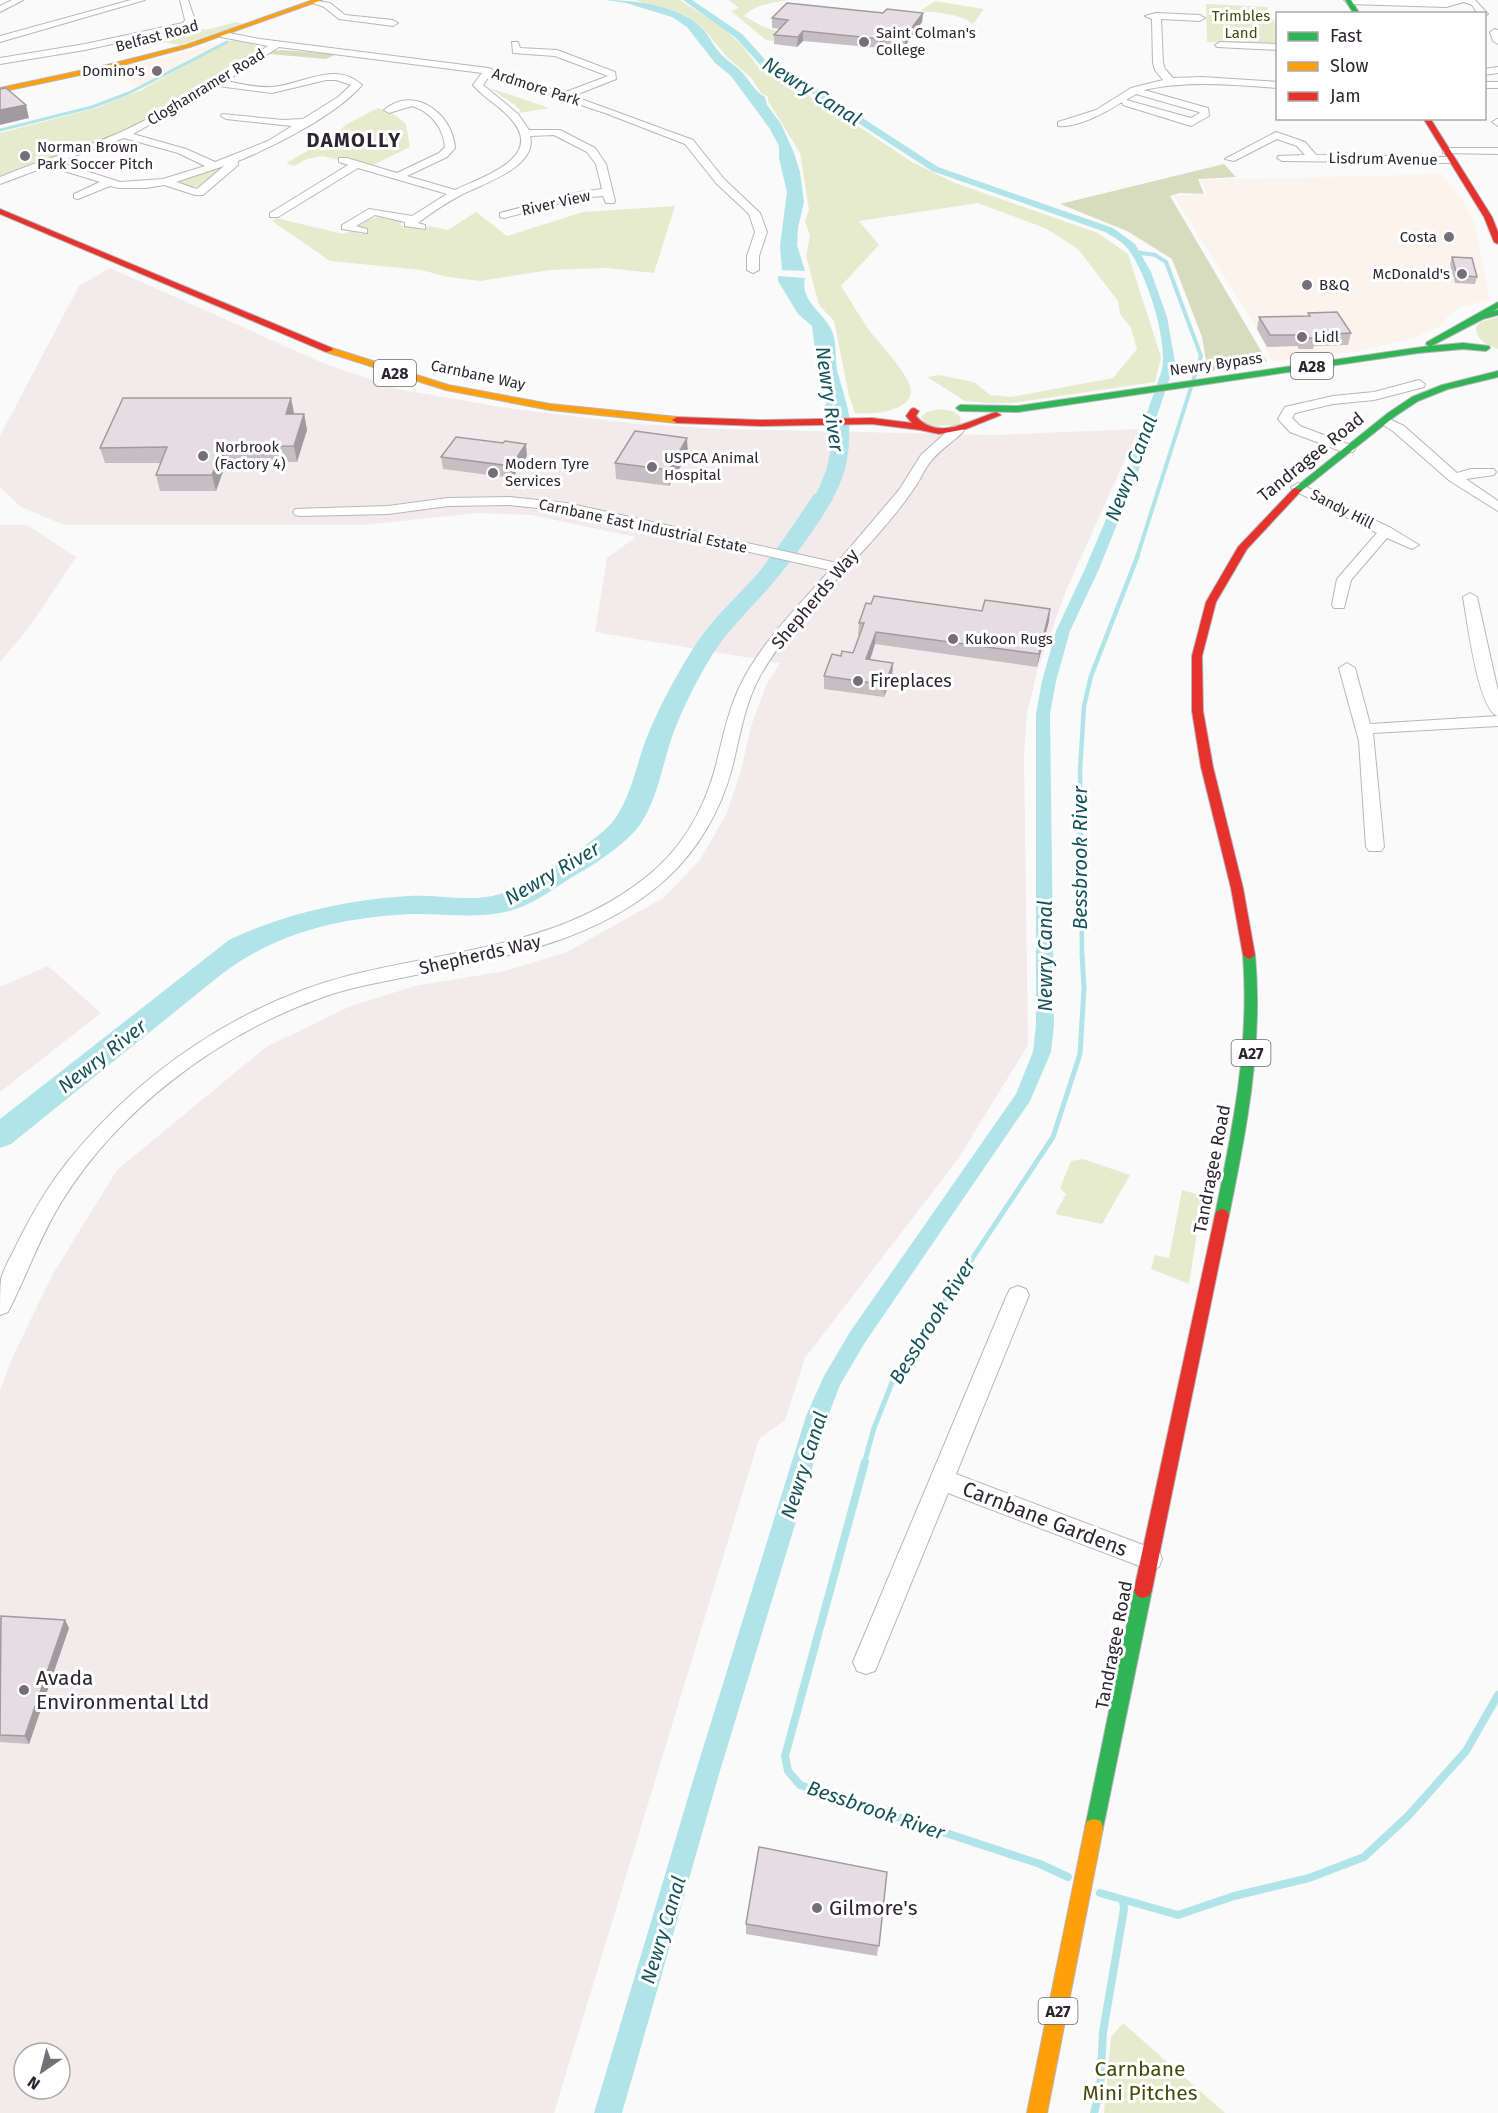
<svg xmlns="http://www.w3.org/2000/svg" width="1498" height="2113" viewBox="0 0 1498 2113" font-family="'Fira Sans',sans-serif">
<rect width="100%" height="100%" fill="#fafafa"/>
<!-- commercial -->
<path fill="#fcf3ec" d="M227,41L142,90L112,70L131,66Z
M1442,174L1463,201L1474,221L1490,299L1459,308L1448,316L1440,326L1413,338L1354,352L1272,361L1256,327L1174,196L1208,195L1200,180Z"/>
<!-- industrial -->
<path fill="#f3eaec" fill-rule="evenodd" d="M110,268L323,363L398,389L506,408L638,424L724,429L994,435L1139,429L1067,588L1038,668L1027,713L1024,755L1028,1045L958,1159L805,1358L785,1420L759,1439L554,2113H0V1390L13,1356L53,1274L117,1170L266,1047L351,1006L415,986L505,971L567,952L663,898L700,860L727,813L741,771L751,726L766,685L780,663L595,632L607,558L636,537L531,515L478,513L363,525H64L21,507L0,487V436L79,286ZM24,2053H60V2089H24Z
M0,525H27L76,557L30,626L0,662Z
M48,966L101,1013L0,1092V987Z"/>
<!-- green -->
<path fill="#e7ebce" d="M635,0H680L719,25L742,45L758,67L798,86L815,101L858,126L912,162L955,183L1098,233L1128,254L1161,357L1155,382L1012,403H986L965,401L927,377L939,375L974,382L990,395L1011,397L1113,378L1137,349L1131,328L1120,314L1118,301L1078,249L1045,228L978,203L859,221L879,245L841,286C851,301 859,316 869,330C879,343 911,376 911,391C911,412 871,415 855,413L849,396L834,321L819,305L806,256L810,236L805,221L809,210L800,153L768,101V97L761,93L752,79L727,57L702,27L685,16Z
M729,0H789C774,2 754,5 744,16L764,27L780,32L773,41L766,40L731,11L739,8Z
M935,1L984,9L973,24C958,13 938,13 920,11Z
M1206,4L1267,7L1277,27V44L1207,42Z
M236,22L244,24L180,45L154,41L159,35L191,26L206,30Z
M235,40L264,47L127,130L0,177V133L96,108L142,90L227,41Z
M490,88L549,108L519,113L520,110C510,100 501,96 490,88Z
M378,108L392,113L406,124L410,147L373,165L347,157L338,160L323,156L307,159L294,166L286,163L330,138L347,124Z
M213,169H221C204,184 198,194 177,182Z
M675,206L654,273L606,268L550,270L480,281L448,277L421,270L330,261L272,221L276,218L343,234L352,231L362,234L368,229L357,226C376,214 381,216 402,221L400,225L422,230L429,226L448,230L476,212L507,236L583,212Z
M1498,317V349C1487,345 1476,340 1476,327L1481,322Z
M939,409L952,411L960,416L961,422L958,425L928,426L921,417L927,412Z
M1083,1159L1130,1175L1102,1224L1055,1214L1066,1194L1060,1188L1071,1161Z
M1182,1190L1203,1196L1189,1284L1151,1269L1155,1255L1169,1258Z
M1123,2023L1225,2113H1104L1111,2037Z"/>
<!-- forest -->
<path fill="#d8dcbf" d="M281,50L337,54L326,59L269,54L273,51Z
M1224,164L1236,177L1198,179L1204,194L1180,193L1170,196L1267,361L1208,372L1202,337L1172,259L1127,231L1060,204Z"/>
<!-- water -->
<path fill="#b0e4e8" d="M606,0C636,0 680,6 703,29C709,36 713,45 719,52C725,59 733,64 740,70C749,79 754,91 765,97L767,105L781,124L794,153L800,172L804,202L798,228L797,245L805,271L782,270L780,246L787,192L779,158V146L770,129L731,76L715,63L687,27L672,17L626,3Z
M778,276L805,278C800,301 822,311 831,329C837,339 835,358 837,370C841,385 846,400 849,415C850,422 849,430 849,438C849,476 832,504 808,533L792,532L818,490L826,471L830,453L824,379L817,366L812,326L798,314L778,281Z"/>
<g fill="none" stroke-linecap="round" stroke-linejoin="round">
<!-- stream-far4 -->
<path stroke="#b0e4e8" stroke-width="3" d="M0,130L92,107L129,93L227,42"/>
<!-- stream-far3 -->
<path stroke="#b0e4e8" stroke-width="4" d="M1135,252L1155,255L1166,262L1201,356L1137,557"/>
<!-- stream-far2 -->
<path stroke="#b0e4e8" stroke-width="4.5" d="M1082,955L1080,770L1084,706L1091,676L1138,555"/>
<!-- stream-far1 -->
<path stroke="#b0e4e8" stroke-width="5" d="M864,1464L874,1428L895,1375L1053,1137L1080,1054L1084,988L1082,954"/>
<!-- stream -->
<path stroke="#b0e4e8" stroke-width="8" d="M865,1462L785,1756L788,1771L800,1785L1040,1864L1068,1877
M1100,1893L1178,1915L1234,1896L1309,1878L1364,1857L1408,1816L1466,1751L1498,1695
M1094,2113L1100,2091L1103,2032L1124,1909L1123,1900"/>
<!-- canal -->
<path fill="#b0e4e8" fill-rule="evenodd" d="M683,0H692L742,34L770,65L801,78L938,167L1113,228L1135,244L1151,272L1167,317L1175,362L1138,472L1099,569L1070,631L1056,681L1050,714L1054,1025L1051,1052L1030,1101L864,1344L840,1385L828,1416L719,1774L622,2113H594L695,1774L806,1416L824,1376L850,1332L1016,1094L1033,1052L1036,1025V714L1042,681L1056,631L1085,569L1126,472L1161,373C1170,344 1146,272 1128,249C1122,241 1113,237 1105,232L932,171L795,82L764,69L736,38Z"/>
<!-- river -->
<path fill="#b0e4e8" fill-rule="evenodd" d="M822,493L830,494L833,499C815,529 795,557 772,584C754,605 732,626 716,649C699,675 684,705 673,734C662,764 657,806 635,831C616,851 593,865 569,879C549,892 529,907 505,912C473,919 442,913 410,914C341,918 280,931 223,973L11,1144L0,1148V1119L229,940C286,913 346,900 409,896C439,894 470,903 500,894C525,887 603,839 616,817C633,792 637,760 649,732C662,701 678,672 696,644C713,618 738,596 759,572C779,547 796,521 814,494Z"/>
<defs>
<path id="street" d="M12,0H23L0,12V6Z
M131,0H145L0,42V36Z
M180,0H188L195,20L189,27L85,50L0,64V58L85,44L183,23L185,20Z
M312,0L330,3L345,15L393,20L398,23L393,26L339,19L324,7L313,3Z
M1344,0H1475L1488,14L1484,16V14H1478L1472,5L1464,2L1446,7L1348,4Z
M1156,13L1200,15L1205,18L1200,21L1161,19L1163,63L1165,69L1173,78L1202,77L1278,82V88C1232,85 1189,80 1144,90L1208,108L1209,116L1191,126L1123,105L1122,102C1107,112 1077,128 1058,126V122L1096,110L1131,88L1163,80L1155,70L1153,63L1152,19L1145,16ZM1136,94L1199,112L1200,113L1191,118L1126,100Z
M1495,29L1498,30V44L1493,41L1490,32Z
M224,32L260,39L488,68L563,93L608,76L555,56L513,53L512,42H518L520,48L557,50L615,72L616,79L573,96L693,140L724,179L760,213L767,232L759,256V270L753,273L747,270V256L755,232L749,214L716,183L685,144L605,113L490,75L483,85L518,114L529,130H560L595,148L606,164L615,201L614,203H606L603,196L580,198L504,218L500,217V213L580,192L602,189L596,164L587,152L554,135L530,136C538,167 482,184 461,195C446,203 431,213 418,223L425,225V229L405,226V222L375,215L356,226L367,229V233L342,229V225L369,209L412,216L447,194L358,168L278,217H270V213L348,165L339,162V158H347L397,173L439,153L445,147C443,127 431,112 412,106L389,113L384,110C414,84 453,114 455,148L447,157L407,176L455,190C481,177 546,158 511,119C500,106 484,98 473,85L482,73L279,47L226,81C241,84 257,88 272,87C302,85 335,60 362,85C336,115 275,146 238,161V165L203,195H195L164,185L146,188H119L110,186L78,199L74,198V194L100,182L48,166L0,184V177C40,160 81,150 121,132C173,108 220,77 268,46L221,37V33ZM326,80H336L351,85L338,97L303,119L283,120L222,114L221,116L226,119L292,126L268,141L215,162L186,149L133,134L218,86L272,93ZM124,138L178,153L205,166L163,179L120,182L58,162ZM224,166L197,189L176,182Z
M1220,42L1278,44V50L1217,47L1215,45Z
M1498,67V73L1484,75V69Z
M1484,82H1498V88H1484Z
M1497,119H1498V126L1492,122Z
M1276,132L1305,142L1316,155L1452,157L1457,160L1452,163L1282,161L1277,158L1278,156L1305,155L1297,146L1277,139L1234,161L1225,159Z
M1447,148H1498V154L1443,153V149Z
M1419,380L1425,384L1424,387L1374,400L1333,404L1295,413L1292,418L1300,426L1353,446L1355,449L1353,452H1343L1290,432L1278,419L1285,407L1333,396L1374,392Z
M1385,417L1404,426L1457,473L1471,469H1494L1496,472L1494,475L1466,479L1498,501V511L1450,481L1394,432L1378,421Z
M957,426L964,430L962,433C952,442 940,450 931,461C924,469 920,481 913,490C903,505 891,519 879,533C839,579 790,623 760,676C744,705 740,737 732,768C721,810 698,850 666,879C591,947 486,960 391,980C366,985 341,990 318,999C218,1035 118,1110 62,1201C40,1236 27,1275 8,1312L0,1315C0,1304 0,1290 1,1279C3,1270 9,1260 13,1252C29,1219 46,1188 69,1160C140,1072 241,1003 351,975C453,950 559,946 645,878C680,851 703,812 715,769C722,742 727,714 739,688C760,643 798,607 830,570L567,511L509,505L448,506L388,514L300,516L295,515L293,512L295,509L388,506L448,498L509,497L567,503L837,563L899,490L921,455L952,427Z
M1298,483L1391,528L1419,545L1412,549L1387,538L1351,580L1344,608H1334L1332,605L1337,579L1377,533L1293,490L1291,487Z
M1470,593L1477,597L1498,691V716C1478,711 1467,618 1463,597Z
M1347,663L1355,668L1370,724L1498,716V726L1373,733L1384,847L1381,851H1369L1366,847L1359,741L1339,668Z
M1018,1286L1026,1289L1029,1295L956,1474L1159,1551L1162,1559L1159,1567L1150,1570L948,1493L875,1671L866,1674L857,1671L853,1662L1007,1295L1010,1289Z"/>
<path id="fast" d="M1345,0H1351L1360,14H1354Z
M1498,302V308L1493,311L1498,310V315L1483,319L1431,346L1463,343L1489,346L1490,348L1486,351L1463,349L1418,353L1018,412L960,411L956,408L960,405L1018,406L1429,346L1426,344L1427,342Z
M1498,371V377L1448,389L1418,401L1394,417L1300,492L1292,490L1388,413L1412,397L1442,385Z
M1249,951L1255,955C1263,1044 1247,1128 1229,1215L1227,1219H1217L1215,1215C1233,1128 1250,1044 1243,955Z
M1143,1582L1149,1584L1152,1590L1103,1828L1101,1835L1094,1837L1087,1835L1085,1828L1134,1590L1137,1584Z"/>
<path id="slow" d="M313,0H322L190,47L108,69L0,92V88L107,65L186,45Z
M326,348H332L448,385L550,404L677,417L682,420L677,423L550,410L446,390L326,352Z
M1094,1819L1101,1821L1103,1828L1047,2113H1027L1085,1828L1087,1821Z"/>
<path id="jam" d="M1423,118H1430L1492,217L1498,232V244L1494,242L1484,217Z
M0,209L332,348L333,350L326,352L0,214Z
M914,408L919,411L916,416C938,442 970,420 996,412L1001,415L966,429L939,434L920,430L872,424L760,426L677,423L672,420L677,417L760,420L872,418L912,423L906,416L911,409Z
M1294,488L1302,490L1247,549L1216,602L1202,656L1203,711L1213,767L1243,888L1255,955L1249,959L1243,955L1231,888L1201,767L1192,711V656L1206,602L1238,547Z
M1222,1209L1227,1211L1229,1215L1152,1590L1149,1596L1143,1598L1137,1596L1134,1590L1215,1215L1217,1211Z"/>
</defs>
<!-- street casing -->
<use href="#street" stroke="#b9b6bb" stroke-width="2"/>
<!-- fast casing -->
<use href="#fast" stroke="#b9b6bb" stroke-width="2"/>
<!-- slow casing -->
<use href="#slow" stroke="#b9b6bb" stroke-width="2"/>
<!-- jam casing -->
<use href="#jam" stroke="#b9b6bb" stroke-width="2"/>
<!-- street -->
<use href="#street" fill="#fefefe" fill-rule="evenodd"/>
<!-- fast -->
<use href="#fast" fill="#30b455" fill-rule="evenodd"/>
<!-- slow -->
<use href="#slow" fill="#ff9f0a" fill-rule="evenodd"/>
<!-- jam -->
<use href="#jam" fill="#e5322d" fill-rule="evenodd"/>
</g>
<!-- wall -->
<path fill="#c5bec2" d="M883,13H923L922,22L905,46L883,44L880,48L803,41L797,47L774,44V35L780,29L772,28V18Z
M1452,257L1477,277L1475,284L1455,283L1450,264Z
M1308,313L1351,333L1348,345L1314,346L1313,349H1299L1297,346L1267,347L1257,329L1259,317L1308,316Z
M294,413V414H304L307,430L297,462L226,463L216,491H160L156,475L160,463H105L100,448Z
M688,454L669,486L616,479L615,463Z
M527,456L512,478L443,469L441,457Z
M1050,609L1049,621L1037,667L875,644L870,660L893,663L892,676L884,697L824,689V676L841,656L853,653L860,635H858L859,623L982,611Z
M0,1618L69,1628L29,1744L0,1742Z
M887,1872L877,1956L746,1934V1924Z"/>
<!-- shaded-wall -->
<path fill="#a09b9e" d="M923,13L922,22L905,46V37Z
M803,31V41L797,47L798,37Z
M884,34L883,44L880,48V39Z
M26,105L29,118L0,125V110Z
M291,398L294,413L289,430L286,414Z
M304,414L307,430L297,462L294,446Z
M687,438L688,454L669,486V470Z
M526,444L527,456L512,478L511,466Z
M223,447L226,463L216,491L212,475Z
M1050,609L1049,621L1037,667L1039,654Z
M876,632L875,644L866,672V659Z
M893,663L892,676L884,697L885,685Z
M65,1620L69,1628L29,1744L25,1736Z"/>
<!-- building -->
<path fill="#e5dde1" stroke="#a09b9e" stroke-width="1.5" d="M787,3L883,13L887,9L923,13L905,37L884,34L880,39L803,31L798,37L774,35L788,20L772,18Z
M6,88L26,105L0,110V89Z
M1452,257L1472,258L1477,277L1457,275Z
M1337,312L1351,333L1314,335L1316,338H1302L1299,335H1270L1259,317L1310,316L1308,313Z
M123,398H291L286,414H304L294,446L223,447L212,475H156L167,447L100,448Z
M635,431L687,438L669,470L615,463Z
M456,437L503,443L505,441L526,444L511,466L441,457Z
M874,596L982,611L985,600L1050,609L1039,654L876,632L866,659L893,663L885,685L824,676L832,654L841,656L842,651L853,653L864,623H859L866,603L871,604Z
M1,1616L65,1620L25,1736L0,1735Z
M759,1847L887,1872L879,1946L746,1924Z"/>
<!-- markers -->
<g fill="#757078" stroke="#fff" stroke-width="2">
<circle cx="864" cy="42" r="6"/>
<circle cx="157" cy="71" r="6"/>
<circle cx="25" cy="156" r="6"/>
<circle cx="1449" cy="237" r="6"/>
<circle cx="1462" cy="274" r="6"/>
<circle cx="1307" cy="285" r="6"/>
<circle cx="1302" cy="337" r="6"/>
<circle cx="203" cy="456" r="6"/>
<circle cx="652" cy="467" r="6"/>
<circle cx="493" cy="473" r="6"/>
<circle cx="953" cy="639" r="6"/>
<circle cx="858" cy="681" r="6"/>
<circle cx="24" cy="1690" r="6"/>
<circle cx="817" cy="1908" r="6"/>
</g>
<g text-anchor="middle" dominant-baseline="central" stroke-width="6" stroke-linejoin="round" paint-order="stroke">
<!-- far-park labels -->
<g font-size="15" fill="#464b0c" stroke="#fff">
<text x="1241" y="16">Trimbles<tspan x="1241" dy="17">Land</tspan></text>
</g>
<!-- far-poi labels -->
<g font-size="15" fill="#2d2632" stroke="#fff" text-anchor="start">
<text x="876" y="33">Saint Colman's<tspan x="876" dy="17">College</tspan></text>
<text x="145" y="71" text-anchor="end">Domino's</text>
<text x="37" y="147">Norman Brown<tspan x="37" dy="17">Park Soccer Pitch</tspan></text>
<text x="1437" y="237" text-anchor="end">Costa</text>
<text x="1450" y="274" text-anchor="end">McDonald's</text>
<text x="1319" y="285">B&amp;Q</text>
<text x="1314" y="337">Lidl</text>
<text x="215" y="447">Norbrook<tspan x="215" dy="17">(Factory 4)</tspan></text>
<text x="664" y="458">USPCA Animal<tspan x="664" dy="17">Hospital</tspan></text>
<text x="505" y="464">Modern Tyre<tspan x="505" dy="17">Services</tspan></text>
<text x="965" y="639">Kukoon Rugs</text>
</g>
<!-- far-street labels -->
<g font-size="15" fill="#2d2632" stroke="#fff">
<text transform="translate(157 36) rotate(-15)">Belfast Road</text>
<text transform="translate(206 87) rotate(-31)">Cloghanramer Road</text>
<text transform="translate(536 87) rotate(18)">Ardmore Park</text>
<text transform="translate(1383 159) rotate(1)">Lisdrum Avenue</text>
<text transform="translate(556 203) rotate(-13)">River View</text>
<text transform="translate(1216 364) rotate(-8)">Newry Bypass</text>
<text transform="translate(478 375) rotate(12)">Carnbane Way</text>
<text transform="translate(1342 509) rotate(27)">Sandy Hill</text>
<text transform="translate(643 526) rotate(12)">Carnbane East Industrial Estate</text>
</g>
<!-- shield labels -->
<g fill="#fff" stroke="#6c6770" stroke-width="1.5">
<rect x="1291" y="353" width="42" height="26" rx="4.5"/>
<rect x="374" y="360" width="42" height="26" rx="4.5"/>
<rect x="1231.5" y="1040" width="39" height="26" rx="4.5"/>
<rect x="1038.5" y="1998" width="39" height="26" rx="4.5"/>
</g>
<g font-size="16" font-weight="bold" fill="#2d2632">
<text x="1312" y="366">A28</text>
<text x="395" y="373">A28</text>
<text x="1251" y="1053">A27</text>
<text x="1058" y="2011">A27</text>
</g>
<!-- street labels -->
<g font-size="18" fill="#2d2632" stroke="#fff">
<text transform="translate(1311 457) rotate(-39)">Tandragee Road</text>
<text transform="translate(815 599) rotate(-50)">Shepherds Way</text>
<text transform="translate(480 955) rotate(-13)">Shepherds Way</text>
<text transform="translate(1212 1169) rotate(-79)">Tandragee Road</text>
<text transform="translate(1114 1645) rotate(-79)">Tandragee Road</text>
</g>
<!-- poi labels -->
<g font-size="18" fill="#2d2632" stroke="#fff" text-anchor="start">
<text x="870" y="681">Fireplaces</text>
</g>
<!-- water labels -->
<g font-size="20" font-style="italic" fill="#145359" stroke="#fff">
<text transform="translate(812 91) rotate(32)">Newry Canal</text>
<text transform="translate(830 399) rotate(82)">Newry River</text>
<text transform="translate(1131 468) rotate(-69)">Newry Canal</text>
<text transform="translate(1080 858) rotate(-90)">Bessbrook River</text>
<text transform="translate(552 873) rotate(-30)">Newry River</text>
<text transform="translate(1045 956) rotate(-90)">Newry Canal</text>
<text transform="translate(102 1056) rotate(-38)">Newry River</text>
<text transform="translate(932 1321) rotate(-58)">Bessbrook River</text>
<text transform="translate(804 1465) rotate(-72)">Newry Canal</text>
<text transform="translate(876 1810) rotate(19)">Bessbrook River</text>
<text transform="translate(663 1930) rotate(-73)">Newry Canal</text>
</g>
<!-- far-district labels -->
<g font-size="20" font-weight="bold" letter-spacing="1.5" fill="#2d2632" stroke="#fff">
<text x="354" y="140">DAMOLLY</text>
</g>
<!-- near-street labels -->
<g font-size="21" fill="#2d2632" stroke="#fff">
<text transform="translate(1045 1519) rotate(21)">Carnbane Gardens</text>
</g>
<!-- near-poi labels -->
<g font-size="21" fill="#2d2632" stroke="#fff" text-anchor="start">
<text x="36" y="1678">Avada<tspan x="36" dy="24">Environmental Ltd</tspan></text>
<text x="829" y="1908">Gilmore's</text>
</g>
<!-- near-park labels -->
<g font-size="21" fill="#464b0c" stroke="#fff">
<text x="1140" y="2069">Carnbane<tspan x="1140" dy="24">Mini Pitches</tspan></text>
</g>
</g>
<!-- legend -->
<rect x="1276" y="12" width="210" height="108" fill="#ffffff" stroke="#aba8ad" stroke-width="1.5"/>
<rect x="1288" y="32" width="30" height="9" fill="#30b455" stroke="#aba8ad" stroke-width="1.5"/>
<text x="1330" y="42" font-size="18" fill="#2d2632">Fast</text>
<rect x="1288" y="62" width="30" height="9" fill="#ff9f0a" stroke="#aba8ad" stroke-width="1.5"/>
<text x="1330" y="72" font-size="18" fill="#2d2632">Slow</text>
<rect x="1288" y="92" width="30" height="9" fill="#e5322d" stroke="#aba8ad" stroke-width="1.5"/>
<text x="1330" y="102" font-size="18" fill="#2d2632">Jam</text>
<!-- north arrow -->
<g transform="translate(42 2071) rotate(215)"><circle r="28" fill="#ffffff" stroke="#aba8ad" stroke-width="1.5"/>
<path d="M0-4.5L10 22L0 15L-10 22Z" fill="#757078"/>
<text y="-9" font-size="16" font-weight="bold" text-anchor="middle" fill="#2d2632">N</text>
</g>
</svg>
